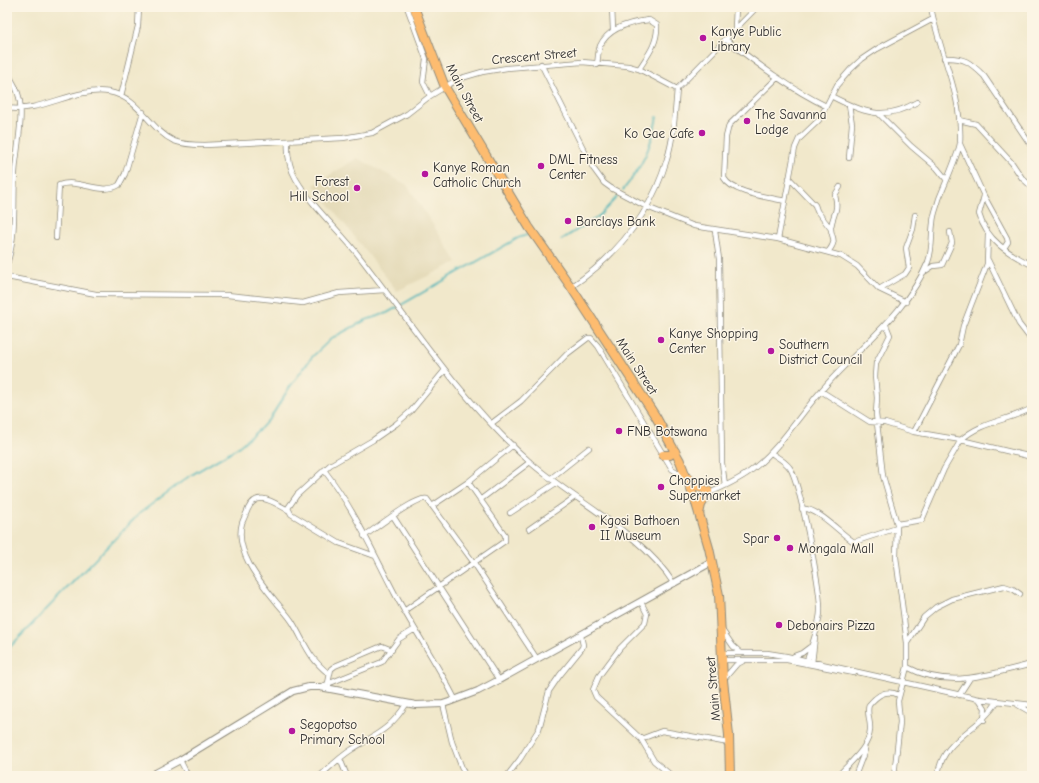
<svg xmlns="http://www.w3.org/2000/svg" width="1039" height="783" viewBox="0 0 1039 783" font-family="'Comic Neue',sans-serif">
<rect width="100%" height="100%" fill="#fcf5e5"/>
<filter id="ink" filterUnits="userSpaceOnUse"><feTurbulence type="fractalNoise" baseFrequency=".025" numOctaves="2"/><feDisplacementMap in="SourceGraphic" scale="8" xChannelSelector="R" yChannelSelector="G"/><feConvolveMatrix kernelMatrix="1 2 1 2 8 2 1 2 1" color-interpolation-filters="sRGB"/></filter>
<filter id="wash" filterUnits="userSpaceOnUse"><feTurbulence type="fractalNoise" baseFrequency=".012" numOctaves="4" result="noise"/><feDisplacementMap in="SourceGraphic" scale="16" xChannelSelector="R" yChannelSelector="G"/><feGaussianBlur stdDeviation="0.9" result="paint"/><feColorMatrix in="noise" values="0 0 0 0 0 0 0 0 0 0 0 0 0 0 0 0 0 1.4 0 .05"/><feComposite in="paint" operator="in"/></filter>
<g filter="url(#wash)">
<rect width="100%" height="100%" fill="#f1e8cb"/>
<!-- built -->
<path fill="#e5dbba" d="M357,158L407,185L457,262L397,291L314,185Z"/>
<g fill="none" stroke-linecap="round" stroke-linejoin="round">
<!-- stream -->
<path stroke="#42b3b9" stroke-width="1.5" d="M623,190C643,166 651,147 657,117
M561,240L599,216L617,197
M7,650L140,513L188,477L237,448L261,428L271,417L289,388L312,357L332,338L366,320L387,313L518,238L527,235"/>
</g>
</g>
<g filter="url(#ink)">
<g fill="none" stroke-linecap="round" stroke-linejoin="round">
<defs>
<path id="minor" d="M407,7L426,59L423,82L430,96
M612,7L613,30
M735,28L736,7
M725,39C758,64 789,88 826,106
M944,58C964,57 970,62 984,76L1032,147
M541,64L593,168L604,183L611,188L647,207L694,226L778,239L841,256L857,266L879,289L906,302
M597,65C598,59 598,51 600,46C608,28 631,22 649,20L657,25C658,43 648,55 639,69
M7,73C12,80 17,88 19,97C24,116 16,153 15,173C13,203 17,234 7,264
M777,78L729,125L726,137L724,178C732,193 768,197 785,201
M677,89L757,7
M121,96L138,26L139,7
M831,96C862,112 884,122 917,102
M849,105L852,124L849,158
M7,108C42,113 74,87 109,92C139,97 149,129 174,141C184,145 195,145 205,145L343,138L372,133L407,114L430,96L458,79L482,72L507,68L582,62L628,66L639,69L677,89
M879,114L911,146L937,168L946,179
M959,120L976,124L1012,163L1022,178L1032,187
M288,141C287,155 289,167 296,179C313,208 339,230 359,256C414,327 464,404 531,463C577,503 641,532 674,584
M960,144L984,196L979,214C986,240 1009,254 1032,265
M789,178L815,205L817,211L831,229
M984,196L1007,238L1008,242L1004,248
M715,231L719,259L722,463L725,485
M56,238L59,185C78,178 101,196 119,185L125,174L143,112
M778,239L795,148L799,139L819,120L837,85L851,69L862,59L877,49L933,19
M828,252C839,238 830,238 831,227C833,213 839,212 835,195L840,187
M988,260L1019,324L1032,341
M924,272L933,266L942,265L952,243L950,232
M7,277L96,294L227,295L303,303L339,293L385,290
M571,287C618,255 651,214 667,159C674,137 675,112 677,89
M879,289L905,274L909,268L906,248L913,229L915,215
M886,325L890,335L876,363L875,376L877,398L876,414L883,476L897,524L896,557L907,643V667L898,701L900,722L894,776
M821,391L870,422L885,423L914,432L961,440C981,421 1009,421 1032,408
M492,423L521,401L567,354L588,338H591L598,346L672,469L686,478
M914,432L959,345L963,326L987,264L988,234
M771,453C777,457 785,461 790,468C800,483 821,591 820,611C820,624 810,650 806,664
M324,470C353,507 373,552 395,594C414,630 437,663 455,699
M550,479L589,448
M480,500L530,462
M695,500C714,490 736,483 753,469C780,448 798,417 821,391C857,348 906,315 928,262C933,249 931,236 933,223C933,215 937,207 939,199C944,186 959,153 960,143C963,95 939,53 931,7
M432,506L468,482L513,445
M802,509C816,506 841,534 854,542L897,528
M288,510C274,503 257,489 248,509C246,514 244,518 242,523C234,552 261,583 278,604C283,610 289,616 293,623C306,645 308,657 329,674
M510,513L556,483
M393,516L499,680
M897,524L922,520L944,469L961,440L1032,457
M529,529L575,497
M364,536C375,529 416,496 427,499L474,563L537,659
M375,556L339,543L291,514L288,508L297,495L330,465L373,440L396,424L411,411L445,370
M641,602L647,614L645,623L620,648L599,676L593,690L596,697L641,739L654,761L672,776
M404,611L505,541V535L468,482
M722,630L733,646L741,653
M907,643L924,617L936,607L952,599L1004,586L1013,589L1020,594
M722,653H767L786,656L979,699L1032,705
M794,656L802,653L810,647
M722,660H787L854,673
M812,663L815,637
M907,667C949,690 989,674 1032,664
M724,679L736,665L745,660
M328,683L331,669L335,666L382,646L392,650
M320,687L382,662L399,639L415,629
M959,695L970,678
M979,699L985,708L984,720
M443,704L452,742L465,776
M1018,705L1032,713
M641,739L662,731L729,743
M340,759L347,776
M180,760L188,776
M320,776C330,767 340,757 351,750C376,734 390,730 407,703
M507,776L520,759L539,729L549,691L560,675L582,648L583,645L581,636
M838,776C849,763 869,748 870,730C871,721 866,713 869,705C878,694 887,689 899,695
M855,776L865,750L863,748
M938,776C941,739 979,731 997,702"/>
<path id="tertiary" d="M150,776L180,760L293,691L309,687H320L416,705L443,704L449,702L478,691L499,680L712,562"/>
<path id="trunk" d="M414,7L445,87L529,227L571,287L656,417L680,461L695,500L709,548L719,595L723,680L729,735L730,776
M663,455H670L675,451
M688,478L695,485L708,491
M699,514L701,505L708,493"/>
</defs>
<!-- minor casing -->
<use href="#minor" stroke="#8e8a7b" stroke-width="6"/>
<!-- tertiary casing -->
<use href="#tertiary" stroke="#8e8a7b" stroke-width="8"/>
<!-- trunk casing -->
<use href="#trunk" stroke="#8e8a7b" stroke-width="10"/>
<!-- minor -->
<use href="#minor" stroke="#fff" stroke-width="4.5"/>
<!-- tertiary -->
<use href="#tertiary" stroke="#fff" stroke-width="6"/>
<!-- trunk -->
<use href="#trunk" stroke="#fdbc70" stroke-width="8"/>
</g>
</g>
<!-- markers -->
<g fill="#b5179e" stroke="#fcf5e5" stroke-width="1.5">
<circle cx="703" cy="38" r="4"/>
<circle cx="747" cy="121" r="4"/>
<circle cx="702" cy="133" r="4"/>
<circle cx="541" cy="166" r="4"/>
<circle cx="425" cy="174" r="4"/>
<circle cx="357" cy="188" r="4"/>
<circle cx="568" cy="221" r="4"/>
<circle cx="661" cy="340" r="4"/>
<circle cx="771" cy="351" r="4"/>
<circle cx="619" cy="431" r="4"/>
<circle cx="661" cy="487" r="4"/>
<circle cx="592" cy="527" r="4"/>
<circle cx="777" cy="538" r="4"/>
<circle cx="790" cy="548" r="4"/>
<circle cx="779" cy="625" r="4"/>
<circle cx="292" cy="731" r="4"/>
</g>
<g text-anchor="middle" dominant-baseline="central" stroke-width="3" stroke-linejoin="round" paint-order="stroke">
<!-- poi labels -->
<g font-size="13" fill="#2b2b2b" stroke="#fcf5e5" text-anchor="start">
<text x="711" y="31">Kanye Public<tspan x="711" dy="15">Library</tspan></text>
<text x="755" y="114">The Savanna<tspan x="755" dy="15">Lodge</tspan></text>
<text x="694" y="133" text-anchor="end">Ko Gae Cafe</text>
<text x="549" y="159">DML Fitness<tspan x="549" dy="15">Center</tspan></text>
<text x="433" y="167">Kanye Roman<tspan x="433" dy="15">Catholic Church</tspan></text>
<text x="349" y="181" text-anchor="end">Forest<tspan x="349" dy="15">Hill School</tspan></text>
<text x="576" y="221">Barclays Bank</text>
<text x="669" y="333">Kanye Shopping<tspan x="669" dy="15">Center</tspan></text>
<text x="779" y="344">Southern<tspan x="779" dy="15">District Council</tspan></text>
<text x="627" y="431">FNB Botswana</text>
<text x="669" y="480">Choppies<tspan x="669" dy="15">Supermarket</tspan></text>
<text x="600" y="520">Kgosi Bathoen<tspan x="600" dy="15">II Museum</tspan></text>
<text x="769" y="538" text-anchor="end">Spar</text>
<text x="798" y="548">Mongala Mall</text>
<text x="787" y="625">Debonairs Pizza</text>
<text x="300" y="724">Segopotso<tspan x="300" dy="15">Primary School</tspan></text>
</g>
<!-- street labels -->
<g font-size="13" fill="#2b2b2b" stroke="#fcf5e5">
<text transform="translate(534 56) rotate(-5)">Crescent Street</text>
<text transform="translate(465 93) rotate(62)">Main Street</text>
<text transform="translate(637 366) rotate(57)">Main Street</text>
<text transform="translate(713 689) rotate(-95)">Main Street</text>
</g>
</g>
<!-- margin -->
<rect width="1039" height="783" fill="none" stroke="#fcf5e5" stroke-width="24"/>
</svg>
